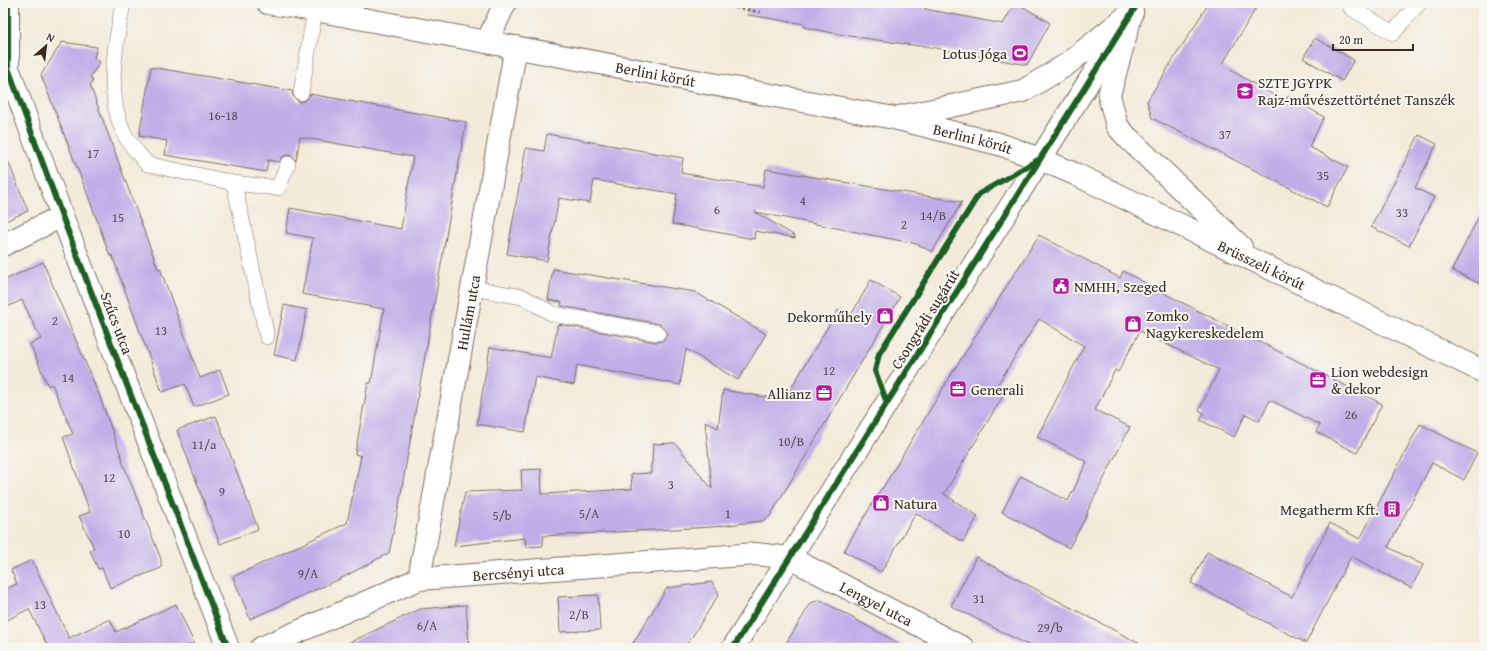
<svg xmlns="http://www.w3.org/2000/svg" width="1487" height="651" viewBox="0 0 1487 651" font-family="'Gentium Book Plus',serif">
<rect width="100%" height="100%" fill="#f6f6f2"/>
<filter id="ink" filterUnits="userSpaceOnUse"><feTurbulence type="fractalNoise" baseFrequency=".025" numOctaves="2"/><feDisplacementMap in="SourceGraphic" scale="8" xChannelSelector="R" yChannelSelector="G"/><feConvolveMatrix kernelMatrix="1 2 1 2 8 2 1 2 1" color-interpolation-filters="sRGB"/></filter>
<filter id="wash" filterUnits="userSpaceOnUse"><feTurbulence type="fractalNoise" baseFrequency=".012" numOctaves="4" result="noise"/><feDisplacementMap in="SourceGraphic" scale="16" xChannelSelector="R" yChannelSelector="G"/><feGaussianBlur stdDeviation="0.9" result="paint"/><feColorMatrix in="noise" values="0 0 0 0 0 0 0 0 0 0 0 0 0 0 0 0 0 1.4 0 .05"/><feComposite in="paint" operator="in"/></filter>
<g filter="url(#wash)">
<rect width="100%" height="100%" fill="#f4ead9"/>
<g id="blocks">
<!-- building -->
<path fill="#c1ade8" d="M749,3H926L925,9L1003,24L1015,3H1017L1050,23L1027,65L919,45V46L843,35L804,27L805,24L748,15Z
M1209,3H1259L1222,65L1285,102L1288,96L1324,117L1309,147L1348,167L1327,207L1152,118L1147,101Z
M1315,38L1354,60L1342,81L1303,58Z
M62,42L97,47L94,58L100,62L90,77L93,81L90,85L158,269L160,268L200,378L220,370L229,394L194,407L185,384L162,392L112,255L110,256L87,193L41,75Z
M151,67L292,91L293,96L299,102L304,101L308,98L310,94L466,122L398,510L389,553L340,579L250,619L233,577L347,523L361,456L355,454L368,383H371L384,309L302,294L313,238L286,233L290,208L401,229L413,157L300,137L296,161L292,156L287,155L282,157L279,162L268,160L266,172L165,155L167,141L139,136Z
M547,134L683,158L681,173L763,187L766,169L962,202L932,252L917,244L755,212L795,236V238L755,231L754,239L672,224L677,194L594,180L590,203L559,198L547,261L507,254L526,148L544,151Z
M1419,135L1437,144L1415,188L1434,197L1409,246L1371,227Z
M4,151L28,211L3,222V152Z
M1484,206V286L1452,270Z
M1039,235L1120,278L1123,271L1181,302L1382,404L1357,453L1316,432L1320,425L1270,400L1259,421L1246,414L1234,437L1200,420L1204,413L1199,410L1219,370L1140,331L1118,372L1115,370L1095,410L1130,427L1087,512L1088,513L1069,548L1002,512L1021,476L1068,501L1087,462L1037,437L1084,346L1039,319L994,390L1003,396L944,494L978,516L963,542L916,513L881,572L844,551L881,489H882L956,367Z
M43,262L99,395L123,461H122L161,559V568L110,588L102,568L98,569L90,550L94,548L79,516L90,512L63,437L73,434L52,384L48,386L30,344L41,339L22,300L3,309V281Z
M553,269L695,292L766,334L738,380L686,349L680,385L577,365L574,385L535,377L525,432L477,424L490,347L551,358L558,324L656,342L661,341L665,338L667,334L666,330L660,324L561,306L562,302L548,300Z
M871,280L900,297L770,516L762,521L712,527L543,536V546L526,547L525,538L454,546L465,492L522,490L521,470L541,469L542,494L632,489L631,474L651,473V464H652L653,444L675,443L712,489L705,421L718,428L723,390L784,400L838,310L850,317Z
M284,305L307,310L297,360L274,355Z
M216,416L258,529L220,544L177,430Z
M1420,424L1477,453L1464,480L1432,463L1388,547L1423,565L1411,588L1351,556L1306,643L1191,583L1207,552L1292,597L1330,523L1360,539Z
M976,557L1045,594L1148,648H1034L951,606Z
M32,560L69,638L110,619L116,632L176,604L194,643L183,648H46L48,647L29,609L3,622V590L17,584L11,570Z
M712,582L719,594L685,648H630L667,588Z
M598,595L600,630L560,632L558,597Z
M820,600L907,648H783L811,603Z
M466,605L469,648H338L420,609Z"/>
</g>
</g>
<g filter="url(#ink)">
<use href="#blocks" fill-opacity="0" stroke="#7c6d5f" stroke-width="1"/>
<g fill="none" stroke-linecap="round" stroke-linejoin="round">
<defs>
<path id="lane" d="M123,3C116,44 105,91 123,131C128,143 139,154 147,164L234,183L267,337
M1351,8L1393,33L1419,3
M301,93L315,10
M234,183L278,188L288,164
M472,288L523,297L553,314L658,333"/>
<g id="street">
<path d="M8,3V68L62,216L228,648"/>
<path d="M487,42L505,3"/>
<path d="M3,245L62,216"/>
<path id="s1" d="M419,579L516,47"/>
<path id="s2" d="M261,648L419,579L756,554L790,558L963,648"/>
</g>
<path id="secondary" d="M733,648L1128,19"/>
<g id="primary">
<path id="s3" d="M268,3L315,10L894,118L999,144L1040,159L1075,174L1484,372"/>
<path d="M1132,12L1109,95L1117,126L1126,136L1241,247"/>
<path d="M899,117L1023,91L1066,65L1132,12"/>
</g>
</defs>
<!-- lane casing -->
<use href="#lane" stroke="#7c6d5f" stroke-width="16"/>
<!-- street casing -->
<use href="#street" stroke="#7c6d5f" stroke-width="24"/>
<!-- secondary casing -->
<use href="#secondary" stroke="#7c6d5f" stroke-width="24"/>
<!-- primary casing -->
<use href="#primary" stroke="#7c6d5f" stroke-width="24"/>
<!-- path -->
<path stroke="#7c6d5f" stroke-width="2.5" stroke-dasharray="3 3" stroke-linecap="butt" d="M723,6L761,12"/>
<!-- lane -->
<use href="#lane" stroke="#fff" stroke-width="15"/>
<!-- street -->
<use href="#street" stroke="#fff" stroke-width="22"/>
<!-- secondary -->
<use href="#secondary" stroke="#fff" stroke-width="22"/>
<!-- primary -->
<use href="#primary" stroke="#fff" stroke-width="22"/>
<defs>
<path id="cycleway" d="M8,3V68L62,216L228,648
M887,403L875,371L879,354L979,194L1038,160
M733,648L1138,3"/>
</defs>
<!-- cycleway casing -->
<use href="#cycleway" stroke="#f6f6f2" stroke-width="8"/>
<!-- cycleway -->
<use href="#cycleway" stroke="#1b5e20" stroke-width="6"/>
</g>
</g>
<!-- icons -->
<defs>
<symbol id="stadium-square" viewBox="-11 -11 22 22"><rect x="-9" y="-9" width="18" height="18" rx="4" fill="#b5179e" stroke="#f6f6f2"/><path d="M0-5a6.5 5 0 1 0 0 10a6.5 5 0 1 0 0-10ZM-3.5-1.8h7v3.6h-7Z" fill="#fff"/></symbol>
<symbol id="university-square" viewBox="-11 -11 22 22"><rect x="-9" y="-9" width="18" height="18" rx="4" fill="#b5179e" stroke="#f6f6f2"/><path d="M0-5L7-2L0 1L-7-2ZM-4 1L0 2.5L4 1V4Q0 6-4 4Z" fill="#fff"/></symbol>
<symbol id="civic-square" viewBox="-11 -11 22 22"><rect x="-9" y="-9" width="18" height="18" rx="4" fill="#b5179e" stroke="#f6f6f2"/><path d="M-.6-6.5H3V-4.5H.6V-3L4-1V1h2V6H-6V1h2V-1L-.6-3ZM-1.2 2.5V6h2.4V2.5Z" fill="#fff"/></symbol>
<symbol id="shop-square" viewBox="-11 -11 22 22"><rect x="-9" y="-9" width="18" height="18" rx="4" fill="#b5179e" stroke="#f6f6f2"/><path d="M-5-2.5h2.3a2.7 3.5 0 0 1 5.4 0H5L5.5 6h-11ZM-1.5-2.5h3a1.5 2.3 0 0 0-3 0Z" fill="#fff"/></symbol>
<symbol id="office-square" viewBox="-11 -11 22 22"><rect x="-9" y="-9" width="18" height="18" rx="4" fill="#b5179e" stroke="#f6f6f2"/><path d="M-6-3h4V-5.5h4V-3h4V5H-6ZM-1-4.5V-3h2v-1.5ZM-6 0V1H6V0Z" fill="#fff"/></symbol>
<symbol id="building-square" viewBox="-11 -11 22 22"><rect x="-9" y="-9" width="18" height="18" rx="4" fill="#b5179e" stroke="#f6f6f2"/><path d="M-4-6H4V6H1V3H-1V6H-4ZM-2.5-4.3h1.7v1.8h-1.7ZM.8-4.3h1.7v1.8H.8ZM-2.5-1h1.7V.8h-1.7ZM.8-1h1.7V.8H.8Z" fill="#fff"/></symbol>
</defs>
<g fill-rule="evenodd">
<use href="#stadium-square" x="1010" y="43" width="20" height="20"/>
<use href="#university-square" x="1235" y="81" width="20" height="20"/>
<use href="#civic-square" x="1051" y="276" width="20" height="20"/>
<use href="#shop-square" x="875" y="306" width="20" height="20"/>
<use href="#shop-square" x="1123" y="314" width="20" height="20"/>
<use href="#office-square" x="1308" y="370" width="20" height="20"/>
<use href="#office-square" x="948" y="379" width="20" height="20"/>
<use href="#office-square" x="814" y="383" width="20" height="20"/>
<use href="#shop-square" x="871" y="493" width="20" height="20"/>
<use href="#building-square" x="1382" y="499" width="20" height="20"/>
</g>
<g text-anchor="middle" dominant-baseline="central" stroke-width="4" stroke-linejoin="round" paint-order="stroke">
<!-- number labels -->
<g font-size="13" fill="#5c4b50">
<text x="223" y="115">16-18</text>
<text x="1225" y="134">37</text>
<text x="93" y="153">17</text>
<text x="1323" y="175">35</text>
<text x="803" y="200">4</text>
<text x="717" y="209">6</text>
<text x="1402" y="212">33</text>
<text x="933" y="215">14/B</text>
<text x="118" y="217">15</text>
<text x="904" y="224">2</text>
<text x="55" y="320">2</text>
<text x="161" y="330">13</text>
<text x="829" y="370">12</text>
<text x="68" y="377">14</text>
<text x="1351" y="414">26</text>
<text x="791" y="441">10/B</text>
<text x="204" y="444">11/a</text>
<text x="109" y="477">12</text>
<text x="671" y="484">3</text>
<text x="222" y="491">9</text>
<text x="589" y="513">5/A</text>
<text x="728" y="513">1</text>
<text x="502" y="515">5/b</text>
<text x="124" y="533">10</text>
<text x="308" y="573">9/A</text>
<text x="979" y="598">31</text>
<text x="40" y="604">13</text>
<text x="579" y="614">2/B</text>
<text x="427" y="625">6/A</text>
<text x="1050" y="627">29/b</text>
</g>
<!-- poi labels -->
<g font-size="15" fill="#3b2a1e" stroke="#f6f6f2" text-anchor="start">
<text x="1007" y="53" text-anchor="end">Lotus Jóga</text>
<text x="1258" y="82">SZTE JGYPK<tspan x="1258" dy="17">Rajz-művészettörténet Tanszék</tspan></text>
<text x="1074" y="286">NMHH, Szeged</text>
<text x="1146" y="315">Zomko<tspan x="1146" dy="17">Nagykereskedelem</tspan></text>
<text x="872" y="316" text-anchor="end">Dekorműhely</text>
<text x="1331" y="371">Lion webdesign<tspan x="1331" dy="17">&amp; dekor</tspan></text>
<text x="971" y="389">Generali</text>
<text x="811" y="393" text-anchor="end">Allianz</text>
<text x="894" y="503">Natura</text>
<text x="1379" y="509" text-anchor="end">Megatherm Kft.</text>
</g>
<!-- street labels -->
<g font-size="15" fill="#3b2a1e" stroke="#f6f6f2">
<text stroke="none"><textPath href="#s3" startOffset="394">Berlini körút</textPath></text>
<text stroke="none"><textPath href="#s3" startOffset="718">Berlini körút</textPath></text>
<text stroke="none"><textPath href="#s3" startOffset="1034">Brüsszeli körút</textPath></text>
<text stroke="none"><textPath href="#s1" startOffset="271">Hullám utca</textPath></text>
<text transform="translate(925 319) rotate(-58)">Csongrádi sugárút</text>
<text transform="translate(117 323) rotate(69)">Szűcs utca</text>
<text stroke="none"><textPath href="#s2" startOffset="272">Bercsényi utca</textPath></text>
<text stroke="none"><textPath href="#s2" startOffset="642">Lengyel utca</textPath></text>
</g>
</g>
<!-- margin -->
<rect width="1487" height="651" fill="none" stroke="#f6f6f2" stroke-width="16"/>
<!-- north arrow -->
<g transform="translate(46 46) rotate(28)" stroke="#f6f6f2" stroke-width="3" paint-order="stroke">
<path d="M0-3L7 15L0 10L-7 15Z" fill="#3b2a1e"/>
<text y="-6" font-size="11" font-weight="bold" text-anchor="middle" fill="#3b2a1e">N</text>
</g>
<!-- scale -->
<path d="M1333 44v6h80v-6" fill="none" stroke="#3b2a1e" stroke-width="2"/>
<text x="1339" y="44" font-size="12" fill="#3b2a1e" stroke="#f6f6f2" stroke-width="3" paint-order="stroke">20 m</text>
</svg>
